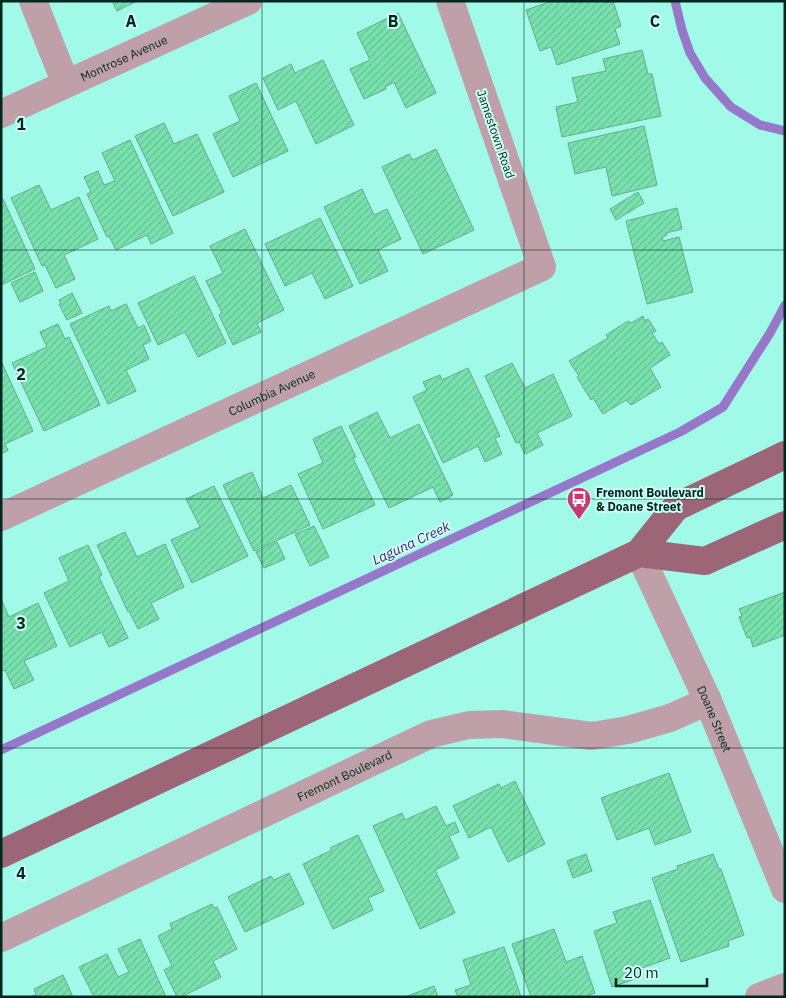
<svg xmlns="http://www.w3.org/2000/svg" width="786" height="998" viewBox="0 0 786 998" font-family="'IBM Plex Sans',sans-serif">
<defs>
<pattern id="building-hatch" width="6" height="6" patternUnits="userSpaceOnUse" patternTransform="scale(1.25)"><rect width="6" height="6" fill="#78e2ae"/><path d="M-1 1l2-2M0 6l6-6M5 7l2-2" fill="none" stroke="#66c295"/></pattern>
</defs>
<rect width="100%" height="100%" fill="#a1f9e7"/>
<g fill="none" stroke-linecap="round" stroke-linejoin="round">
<!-- stream -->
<path stroke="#9677c9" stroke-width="9" d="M675,1L682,30L690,53L705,78L731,107L760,125L785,131
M1,750L680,432L723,407L770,333L785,305"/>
</g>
<!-- building -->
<path fill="url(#building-hatch)" stroke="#66ab88" d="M112,1H137L117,11Z
M552,1H606V3L613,1L621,26L615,29L620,44L557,65L551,47L540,51L526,10Z
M398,13L436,93L406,108L394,82L385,87L386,89L364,99L350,69L370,60L357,33Z
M642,50L648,74H652L661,116L562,137L556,107L578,102L572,78L606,71L603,59Z
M323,60L354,125L316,144L296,101L278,110L263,78L291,64L295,73Z
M256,83L288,151L233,177L213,134L240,121L229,96Z
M164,123L174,144L197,134L224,192L173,216L135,136Z
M644,126L657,185L612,196L606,167L575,174L568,143Z
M130,140L173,233L151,244L147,235L116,250L109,236L107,237L87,194L91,192L84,177L98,171L104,185L115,181L102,153Z
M436,149L474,230L423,254L382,167L409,154L413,160Z
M39,185L51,210L79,197L98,239L64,255L75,279L56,288L45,265L42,266L11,198Z
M362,189L374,215L387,209L401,239L378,250L388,271L360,284L324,207Z
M638,192L644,203L616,220L610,209Z
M3,199L35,269L1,285V200Z
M677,208L682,229L666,233L667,235L662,237L663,241L679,237L693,292L647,304L626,221Z
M320,218L353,286L325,299L312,273L285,286L265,244Z
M245,229L284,310L257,323L261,332L233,345L219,315L222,313L206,281L223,273L210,246Z
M35,272L43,291L20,302L11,283Z
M194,276L226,343L198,357L185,332L158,345L138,303Z
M72,293L82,313L67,320L59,304H61L59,300Z
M126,304L138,328L144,325L151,341L143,345L149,359L126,370L136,391L108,404L70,324L109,306L111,311Z
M643,316L645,321L648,319L656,331L652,333L659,344L662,342L670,355L650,368L661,387L631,405L626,400L603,414L593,398L591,400L577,377L579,376L569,361L608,338L606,335L628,321L631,323Z
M58,324L65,339L69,337L100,405L44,431L12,363L47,347L40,332Z
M1,363H2L33,431L5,444L8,450L1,454Z
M512,363L525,388L553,374L572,416L537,433L543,445L525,454L519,442L516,443L485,376Z
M468,368L500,436L495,438L502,454L485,462L478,446L443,463L413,397L427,390L423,382L440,375L442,380Z
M377,412L390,438L419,424L453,495L440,502L433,487L389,508L349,426Z
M341,426L356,457L353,458L375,505L323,529L298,474L323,463L313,439Z
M252,472L263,498L291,485L310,525L254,551L223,485Z
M214,486L248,556L192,583L171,540L200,527L186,499Z
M314,526L329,557L310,566L295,534Z
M125,532L137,557L165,544L184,587L151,603L159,619L138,629L129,611L128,612L97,545Z
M277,542L285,559L264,568L256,552Z
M88,545L102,575L99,577L128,638L109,647L102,632L70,647L44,593L69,581L59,558Z
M785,592V635L753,647L750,637L747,638L739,617L742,616L739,609Z
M1,599L9,617L38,603L57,646L24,661L34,680L14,689L5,670L1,671Z
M669,773L691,832L655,845L649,828L617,840L601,798Z
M515,781L545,844L508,862L491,827L469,838L453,806L499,784L501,788Z
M436,806L446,826L455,822L459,832L449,836L459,858L435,870L455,913L420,929L373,826L402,813L405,820Z
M358,835L384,891L368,898L373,910L333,929L303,864L332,850L330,848Z
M586,854L592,871L573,878L567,861Z
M713,854L719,869H721L744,935L728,941L729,946L681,962L652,878L678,869L677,866Z
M289,873L304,904L245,932L228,897L271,876L274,880Z
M650,900L670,958L639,969L641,977L612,987L594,931L617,923L613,912Z
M212,904L214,908L217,907L237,949L213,961L221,977L181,997H177L164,970L172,966L158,936L172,929L170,924Z
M554,929L566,962L582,956L595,993L585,997H531L512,944Z
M140,939L166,997H94L79,967L107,954L118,977L129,972L118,949Z
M504,947L521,997H458L455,990L471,985L463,960Z
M63,975L73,997H31L36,994L34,989Z
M434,986L438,997H405Z"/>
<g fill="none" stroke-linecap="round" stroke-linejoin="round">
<!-- minor -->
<g stroke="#c0a0a8" stroke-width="28">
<path d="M33,1L66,84"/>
<path id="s1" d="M1,114L66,84L248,1"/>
<path id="s2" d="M1,517L542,267L450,1"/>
<path id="s3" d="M639,553L708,701L785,889"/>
<path id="s4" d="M1,938L431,734L469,725L502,724L592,736L628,730L670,718L708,701"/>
<path d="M759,997L785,987"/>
</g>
<!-- major -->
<path stroke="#9d6676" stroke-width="28" d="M639,553L705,561L785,525
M1,854L639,553L676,507L785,455"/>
</g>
<!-- grid -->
<path fill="none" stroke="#012721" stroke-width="1" stroke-opacity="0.55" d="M262,1V997M524,1V997M1,250H785M1,499H785M1,748H785"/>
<!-- icons -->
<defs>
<symbol id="bus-pin" viewBox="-11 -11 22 30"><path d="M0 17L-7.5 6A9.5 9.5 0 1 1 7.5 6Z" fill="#c53a71" stroke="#cdfef4"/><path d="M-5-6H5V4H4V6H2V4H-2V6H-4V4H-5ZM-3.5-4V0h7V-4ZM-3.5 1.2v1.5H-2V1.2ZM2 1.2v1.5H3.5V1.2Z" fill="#fff"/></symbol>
</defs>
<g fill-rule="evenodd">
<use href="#bus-pin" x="565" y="485" width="28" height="38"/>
</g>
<g text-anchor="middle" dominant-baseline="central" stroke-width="4" stroke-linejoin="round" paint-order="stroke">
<!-- street labels -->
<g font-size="12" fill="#012721" stroke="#cdfef4">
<text stroke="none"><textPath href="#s1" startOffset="135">Montrose Avenue</textPath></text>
<text transform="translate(496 134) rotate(71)">Jamestown Road</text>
<text stroke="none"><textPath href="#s2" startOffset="298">Columbia Avenue</textPath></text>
<text stroke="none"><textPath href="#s3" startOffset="182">Doane Street</textPath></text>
<text stroke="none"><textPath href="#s4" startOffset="380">Fremont Boulevard</textPath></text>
</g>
<!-- poi labels -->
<g font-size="12" font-weight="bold" fill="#012721" stroke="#cdfef4" text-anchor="start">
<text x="596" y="492">Fremont Boulevard<tspan x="596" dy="14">&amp; Doane Street</tspan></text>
</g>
<!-- water labels -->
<g font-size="14" font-style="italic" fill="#4e1f81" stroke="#cdfef4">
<text transform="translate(411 543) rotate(-25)">Laguna Creek</text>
</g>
</g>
<g font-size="16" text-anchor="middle" font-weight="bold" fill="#012721" stroke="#cdfef4" stroke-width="4" stroke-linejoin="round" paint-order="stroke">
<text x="131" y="27">A</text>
<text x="393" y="27">B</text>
<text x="655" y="27">C</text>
<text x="21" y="130">1</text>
<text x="21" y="380">2</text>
<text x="21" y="629">3</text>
<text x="21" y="879">4</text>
</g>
<!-- border -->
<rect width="786" height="998" fill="none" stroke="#012721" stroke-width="5"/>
<!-- scale -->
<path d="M616 978v8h91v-8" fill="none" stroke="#012721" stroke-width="2.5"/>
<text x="624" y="978" font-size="15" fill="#012721" stroke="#cdfef4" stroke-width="4" paint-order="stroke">20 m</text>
</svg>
